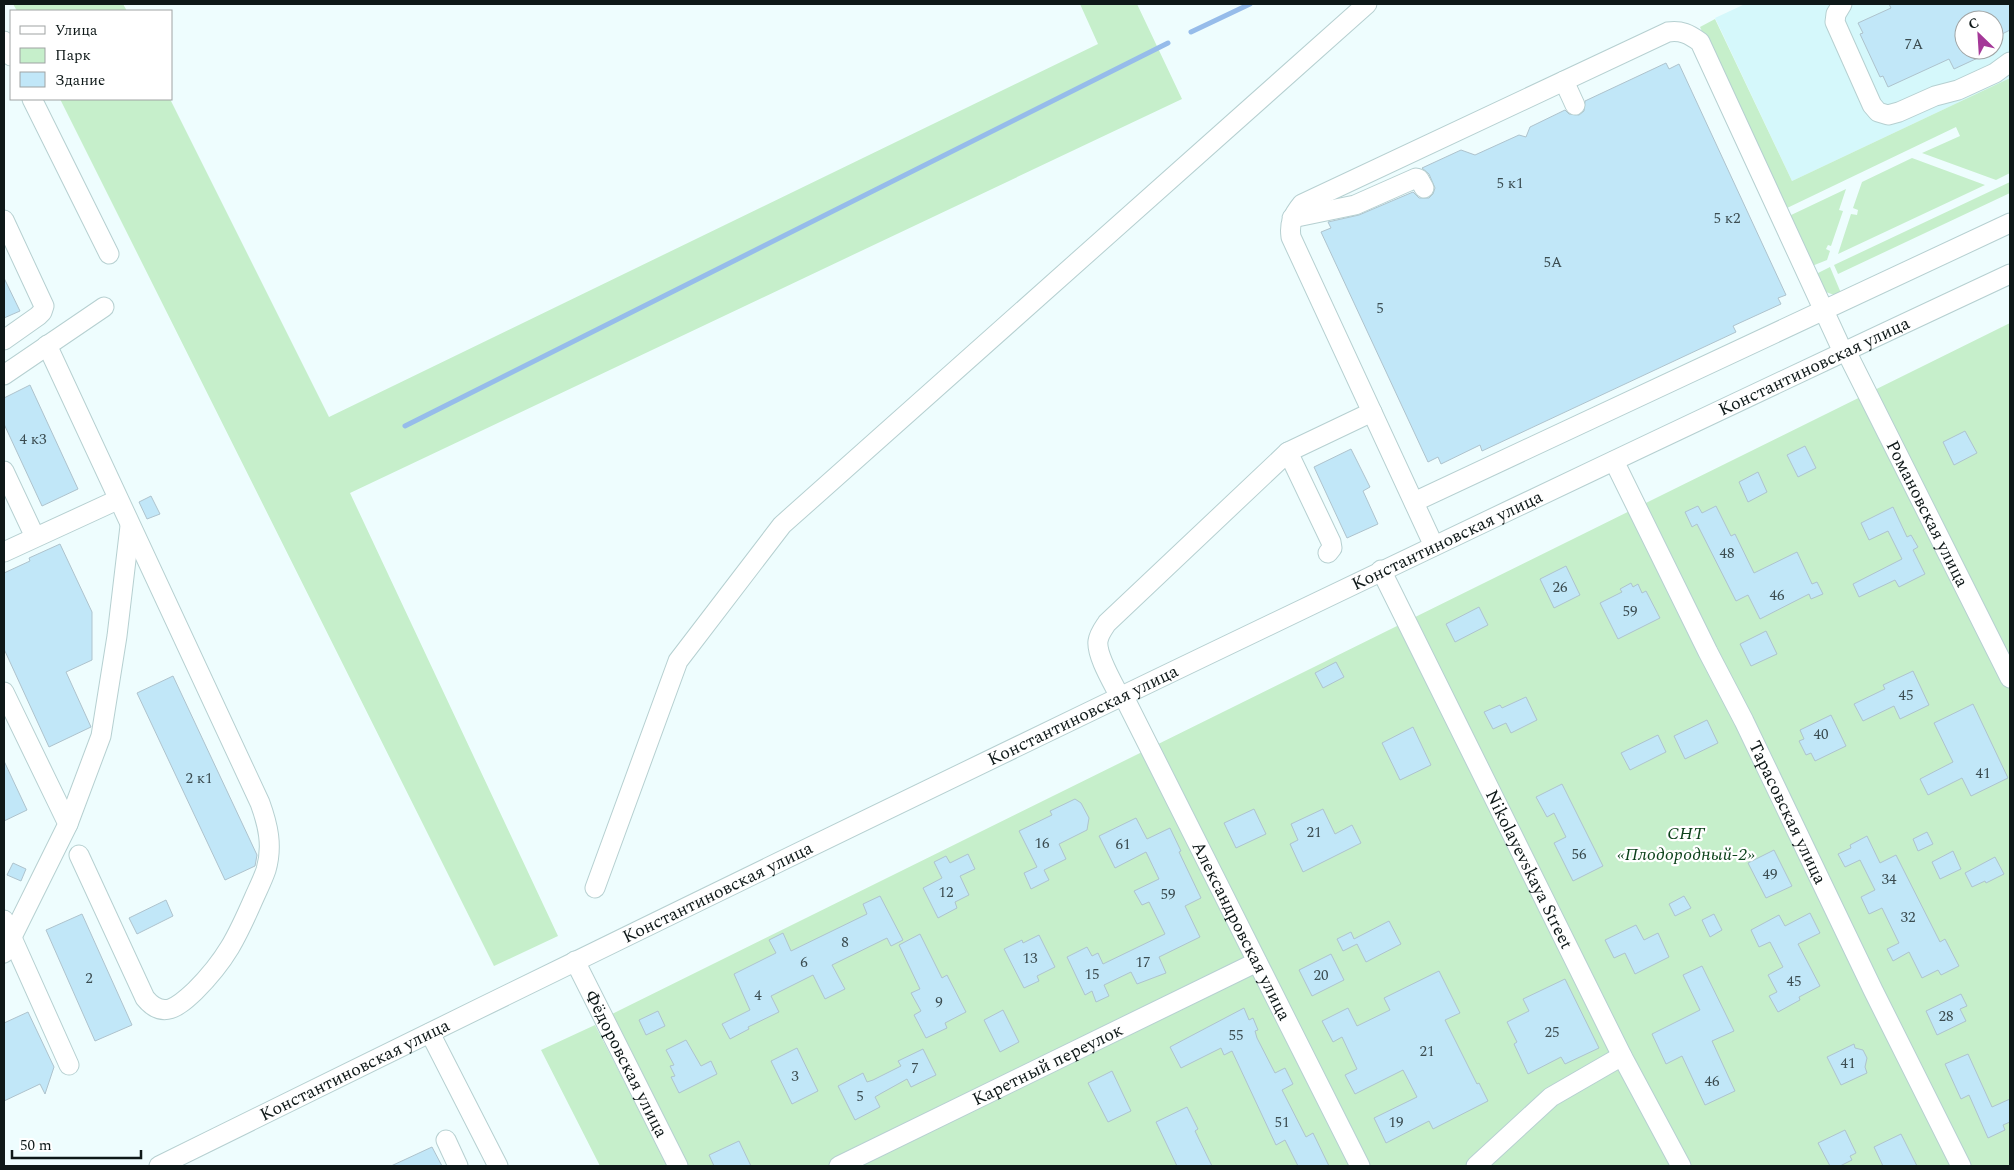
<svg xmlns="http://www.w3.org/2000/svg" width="2014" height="1170" viewBox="0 0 2014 1170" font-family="Spectral,serif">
<rect width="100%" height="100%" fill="#eefdfe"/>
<!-- built -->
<path fill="#d5f8fb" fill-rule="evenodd" d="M1745,4H2010V78L1792,181L1715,18ZM1964,20H1994V50H1964Z"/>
<!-- green -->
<path fill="#c6efcb" d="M13,4H123L127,11H17Z
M1080,4H1137L1182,99L350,493L558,936L494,966L60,99H170L329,417L1098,44Z
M1715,19L1792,181L2010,78V173L1996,180L1922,153L1960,136L1956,127L1785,209L1700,27Z
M1912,158L1985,185L1838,254L1851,214L1857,215L1858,210L1853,208L1862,182Z
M2010,182V193L1838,274L1834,265Z
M1846,189L1839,210L1843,211L1831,246L1828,245L1826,249L1830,251L1827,260L1812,266L1789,216Z
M1830,267L1841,293L1834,295L1826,292L1816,274Z
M2010,323V1166H681L612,1014Z
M595,1025L668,1166H600L541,1050Z"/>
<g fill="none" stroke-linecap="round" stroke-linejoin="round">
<!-- stream -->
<path stroke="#96bcea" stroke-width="5" d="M1191,32L1250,4
M405,426L1168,43"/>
</g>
<!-- building -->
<path fill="#c1e7f8" stroke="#aec3cd" d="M1889,4H2010V30L1994,38V20H1964V50H1995L1954,69L1949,59L1888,87L1883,76L1880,77L1860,34L1863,33L1858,23L1891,8Z
M1666,63L1669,69L1679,64L1786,295L1778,298L1781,304L1733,326L1736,332L1482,451L1480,445L1441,464L1438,457L1428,462L1321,232L1331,228L1328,222L1359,215L1413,192L1419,198H1429L1433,194L1435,188L1429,174L1422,168L1461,150L1475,155L1519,135L1526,137L1530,127L1565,110L1569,114L1579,115L1584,111L1585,101Z
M4,278L20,311L4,318Z
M30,385L78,489L42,506L4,424V398Z
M1965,431L1977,453L1954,465L1943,442Z
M1805,446L1816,468L1798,477L1787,455Z
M1351,449L1370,487L1363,491L1378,524L1347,538L1314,467Z
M1758,472L1767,492L1748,502L1739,482Z
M151,496L160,514L147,519L139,502Z
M1698,506L1702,513L1716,506L1731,536L1735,534L1754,573L1797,552L1812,584L1817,582L1823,594L1811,599L1809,594L1760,619L1748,595L1736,601L1697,524L1692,527L1685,512Z
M1893,507L1907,537L1911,535L1918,547L1913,550L1925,574L1899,587L1895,580L1859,597L1853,584L1902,559L1888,531L1869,540L1861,523Z
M60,544L92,612V660L66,672L91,727L49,747L4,649V573L30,561L29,558Z
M1566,566L1580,595L1554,608L1540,579Z
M1631,583L1633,587L1638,584L1642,593L1646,591L1660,618L1618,639L1600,603L1622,592L1620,589Z
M1479,607L1488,625L1455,642L1446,624Z
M1766,631L1777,654L1751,666L1740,644Z
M1336,662L1344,677L1323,688L1315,673Z
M1913,671L1929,705L1900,719L1894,706L1863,721L1854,704L1885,689L1883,685Z
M173,676L257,855L255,866L225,880L137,693Z
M1526,697L1537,720L1511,733L1506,723L1493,729L1484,712L1500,705L1502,708Z
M1973,704L2008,778L1971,796L1962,778L1928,795L1920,779L1953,762L1934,723Z
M1831,715L1846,746L1815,761L1811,753L1806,755L1799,741L1804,739L1800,730Z
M1707,720L1718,743L1685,759L1674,736Z
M1413,727L1431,765L1400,780L1382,743Z
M1658,735L1666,752L1630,770L1621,753Z
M4,761L27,810L4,821Z
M1562,784L1603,866L1573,881L1554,843L1566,837L1554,813L1547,817L1536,797Z
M1075,799L1081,803L1089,818L1087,830L1059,844L1066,859L1044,870L1049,880L1031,889L1024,873L1037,867L1019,831L1052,815L1050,811Z
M1254,809L1266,834L1236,848L1224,823Z
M1323,809L1335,834L1352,825L1361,843L1303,872L1290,844L1298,840L1291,824Z
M1136,818L1147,839L1170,828L1181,851L1179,852L1201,898L1185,906L1200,937L1159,957L1166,973L1137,984L1131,972L1104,985L1109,996L1096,1002L1092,991L1085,995L1067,957L1087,947L1092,956L1098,953L1103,964L1165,934L1149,902L1142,905L1134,891L1159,879L1146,852L1115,868L1099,836Z
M1927,832L1933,844L1918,851L1913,839Z
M1867,836L1880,863L1896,855L1940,942L1945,939L1959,966L1941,975L1938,970L1922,978L1909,952L1893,961L1887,949L1899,943L1882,908L1869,914L1861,897L1875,890L1860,860L1845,867L1838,854L1851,848L1850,845Z
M1774,850L1792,886L1766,898L1748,863Z
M1953,851L1961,869L1940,879L1932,862Z
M968,854L975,869L960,876L969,895L955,902L957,908L938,918L923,888L942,878L934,862L946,856L950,863Z
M1995,857L2004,874L1986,883L1985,881L1972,887L1965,873Z
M13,863L26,869L21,881L7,875Z
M880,896L903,940L891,946L887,938L832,965L845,989L825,999L813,975L771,996L779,1012L748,1027L749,1029L730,1039L722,1024L750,1010L734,974L776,953L769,940L783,933L791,951L867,914L863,904Z
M1684,896L1691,908L1675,916L1669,904Z
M166,900L173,916L137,934L129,918Z
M1810,913L1820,933L1798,944L1820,986L1799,997L1800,1000L1778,1012L1769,996L1777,992L1768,975L1783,967L1770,942L1759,947L1751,930L1779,915L1785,926Z
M82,914L132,1025L95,1041L46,930Z
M1714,914L1722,930L1710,937L1702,920Z
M1389,921L1401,944L1366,962L1357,944L1343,951L1337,939L1351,932L1354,939Z
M1636,925L1644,940L1658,933L1669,957L1635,974L1625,953L1614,958L1605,940Z
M920,934L942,978L947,975L966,1012L945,1023L947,1028L926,1038L914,1015L921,1011L911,993L920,989L899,945Z
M1039,935L1055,967L1037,976L1039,981L1024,988L1004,949L1022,940L1023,943Z
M1331,954L1344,980L1312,996L1299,970Z
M1702,966L1734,1031L1712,1041L1735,1091L1705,1105L1682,1056L1666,1064L1652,1034L1700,1010L1683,975Z
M1439,971L1460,1013L1445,1020L1477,1084L1479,1083L1488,1101L1433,1129L1429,1121L1386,1143L1374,1118L1417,1097L1403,1070L1355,1094L1345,1075L1357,1069L1342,1037L1333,1042L1322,1021L1348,1008L1357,1026L1390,1010L1384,998Z
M1565,979L1599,1048L1565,1064L1561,1057L1528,1074L1514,1044L1517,1042L1507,1022L1529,1011L1523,999Z
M1961,994L1967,1006L1960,1009L1966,1021L1937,1035L1926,1011Z
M1244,1008L1249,1020L1253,1018L1258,1030L1255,1031L1257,1038L1275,1073L1285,1068L1293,1084L1282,1090L1306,1137L1313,1133L1329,1166H1298L1285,1140L1276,1145L1232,1051L1224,1055L1221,1048L1181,1068L1170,1047Z
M1003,1010L1019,1042L1000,1052L984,1020Z
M658,1011L665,1026L646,1035L639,1020Z
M28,1012L54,1067L45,1094L40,1084L4,1101V1023Z
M686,1040L701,1066L711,1061L717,1074L679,1093L671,1077L675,1076L670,1066L674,1065L666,1050Z
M1854,1044L1855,1048L1863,1050L1867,1058L1865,1067L1867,1073L1841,1085L1827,1057Z
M797,1048L818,1091L792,1104L771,1061Z
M923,1049L936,1075L911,1087L907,1079L880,1094L875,1097L880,1107L855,1120L838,1086L863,1073L867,1082L873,1080L901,1066L898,1061Z
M1968,1054L1992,1107L2010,1099V1122L2003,1125L2005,1130L1988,1138L1969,1095L1961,1099L1945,1064Z
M1112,1071L1131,1111L1108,1122L1088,1083Z
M1187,1107L1198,1129L1195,1131L1212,1166H1177L1156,1122Z
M1845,1130L1856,1153L1850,1156L1852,1160L1840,1166H1830L1818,1143Z
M1901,1134L1917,1166H1883L1874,1147Z
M739,1141L751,1166H714L709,1155Z
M432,1147L442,1166H391Z"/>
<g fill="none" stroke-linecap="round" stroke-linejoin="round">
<defs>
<g id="minor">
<path d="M1842,4L1836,14L1835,22L1872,105L1878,112L1888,115L1899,112L1935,96L1958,90L1995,73L2010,62"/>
<path d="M4,41L11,56"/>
<path d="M1564,81L1575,105"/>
<path d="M32,99L109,254"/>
<path d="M1292,218L1355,205L1416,178L1419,179L1424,188"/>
<path d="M4,220L44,306L42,312L38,316L4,340"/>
<path d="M47,345L260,803C268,825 273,846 266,870C263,879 258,889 254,898C237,937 226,960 195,991C178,1007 163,1020 145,998L79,855"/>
<path id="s1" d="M1846,351L2010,678"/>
<path d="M4,375L104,307"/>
<path d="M1288,452L1331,542L1332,548L1328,553"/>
<path id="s2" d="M1614,461L1708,652L1744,721L1873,990L1961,1166"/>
<path d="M4,471L35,537"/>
<path d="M1414,502L2010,223"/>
<path d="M1434,546L1291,237C1289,223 1293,215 1302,204L1668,32C1681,30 1689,34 1700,42L1843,352"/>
<path d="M4,552L117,500"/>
<path id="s3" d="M1381,570L1622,1056L1681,1166"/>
<path d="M4,692L68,824L4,953"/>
<path id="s4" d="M1123,695L1360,1166"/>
<path d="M1120,697C1113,683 1096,655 1098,641C1099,634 1103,629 1107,623L1288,452L1372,412"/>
<path d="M68,824L101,736L117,636L130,526"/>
<path d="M595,888L678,661L782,525L1367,4"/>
<path d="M4,920L69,1065"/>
<path id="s5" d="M575,961L678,1166"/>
<path d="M430,1033L498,1166"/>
<path d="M446,1140L458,1166"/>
<path id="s6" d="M159,1166C773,863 1390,564 2010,274"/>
<path id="s7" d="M839,1166L1257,962"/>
<path d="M1476,1166L1551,1097L1622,1056"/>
</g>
</defs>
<!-- minor casing -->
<use href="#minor" stroke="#b6d0d1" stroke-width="21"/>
<!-- minor -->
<use href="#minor" stroke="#fff" stroke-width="19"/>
</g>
<g text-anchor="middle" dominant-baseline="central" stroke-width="4.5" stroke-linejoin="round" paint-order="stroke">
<!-- number labels -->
<g font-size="15" fill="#3b4c50">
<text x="1914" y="44">7А</text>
<text x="1510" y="183">5 к1</text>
<text x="1727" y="218">5 к2</text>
<text x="1553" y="262">5А</text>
<text x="1380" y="308">5</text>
<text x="33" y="439">4 к3</text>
<text x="1727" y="553">48</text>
<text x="1560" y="587">26</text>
<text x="1777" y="595">46</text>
<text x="1630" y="611">59</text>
<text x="1906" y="695">45</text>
<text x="1821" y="734">40</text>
<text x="1983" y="773">41</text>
<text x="199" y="778">2 к1</text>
<text x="1314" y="832">21</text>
<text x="1042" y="843">16</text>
<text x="1123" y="844">61</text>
<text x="1579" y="854">56</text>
<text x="1770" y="874">49</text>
<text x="1889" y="879">34</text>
<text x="946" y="892">12</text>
<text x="1168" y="894">59</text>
<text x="1908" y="917">32</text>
<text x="845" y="942">8</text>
<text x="1030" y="958">13</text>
<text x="804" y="962">6</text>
<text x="1143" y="962">17</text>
<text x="1092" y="974">15</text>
<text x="1321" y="975">20</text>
<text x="89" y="978">2</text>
<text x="1794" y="981">45</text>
<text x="758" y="995">4</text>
<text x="939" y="1002">9</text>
<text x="1946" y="1016">28</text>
<text x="1552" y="1032">25</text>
<text x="1236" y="1035">55</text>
<text x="1427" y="1051">21</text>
<text x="1848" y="1063">41</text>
<text x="915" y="1068">7</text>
<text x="795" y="1076">3</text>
<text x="1712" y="1081">46</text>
<text x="860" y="1096">5</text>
<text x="1282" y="1122">51</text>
<text x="1396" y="1122">19</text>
</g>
<!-- street labels -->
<g font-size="18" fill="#0e1818" stroke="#fff">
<text stroke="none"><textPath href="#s6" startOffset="1838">Константиновская улица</textPath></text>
<text stroke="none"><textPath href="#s1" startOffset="182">Романовская улица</textPath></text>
<text stroke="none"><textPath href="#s6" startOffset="1432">Константиновская улица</textPath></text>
<text stroke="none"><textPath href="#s6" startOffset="1028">Константиновская улица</textPath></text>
<text stroke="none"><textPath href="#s2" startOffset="392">Тарасовская улица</textPath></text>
<text stroke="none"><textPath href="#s3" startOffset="334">Nikolayevskaya Street</textPath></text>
<text stroke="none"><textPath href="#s6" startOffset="622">Константиновская улица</textPath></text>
<text stroke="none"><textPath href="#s4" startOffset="264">Александровская улица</textPath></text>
<text stroke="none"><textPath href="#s5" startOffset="115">Фёдоровская улица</textPath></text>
<text stroke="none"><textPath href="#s7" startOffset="232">Каретный переулок</textPath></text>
<text stroke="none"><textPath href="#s6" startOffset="218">Константиновская улица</textPath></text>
</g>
<!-- park labels -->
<g font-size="18" font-style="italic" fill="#0d421b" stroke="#fff">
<text x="1686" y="833">СНТ<tspan x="1686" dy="21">«Плодородный-2»</tspan></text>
</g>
</g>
<!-- border -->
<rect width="2014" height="1170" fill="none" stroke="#0e1818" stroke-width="10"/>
<!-- legend -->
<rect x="10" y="10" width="162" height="90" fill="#ffffff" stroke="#9fa3a3"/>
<rect x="20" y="26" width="25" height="8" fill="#ffffff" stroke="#9fa3a3"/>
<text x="55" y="35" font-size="15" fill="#0e1818">Улица</text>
<rect x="20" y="48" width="25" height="15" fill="#c6efcb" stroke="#9fa3a3"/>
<text x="55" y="60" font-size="15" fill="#0e1818">Парк</text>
<rect x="20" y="72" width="25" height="15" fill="#c1e7f8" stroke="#9fa3a3"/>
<text x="55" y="85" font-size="15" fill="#0e1818">Здание</text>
<!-- north arrow -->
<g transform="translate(1979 35) rotate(335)"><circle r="24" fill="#ffffff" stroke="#9fa3a3"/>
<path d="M0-4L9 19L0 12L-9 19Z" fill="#a43898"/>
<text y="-8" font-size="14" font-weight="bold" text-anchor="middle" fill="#0e1818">С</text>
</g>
<!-- scale -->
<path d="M12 1150v8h129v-8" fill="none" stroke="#0e1818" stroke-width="2.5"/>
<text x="20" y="1150" font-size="15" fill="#0e1818" stroke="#ffffff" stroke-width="4" paint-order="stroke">50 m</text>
</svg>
